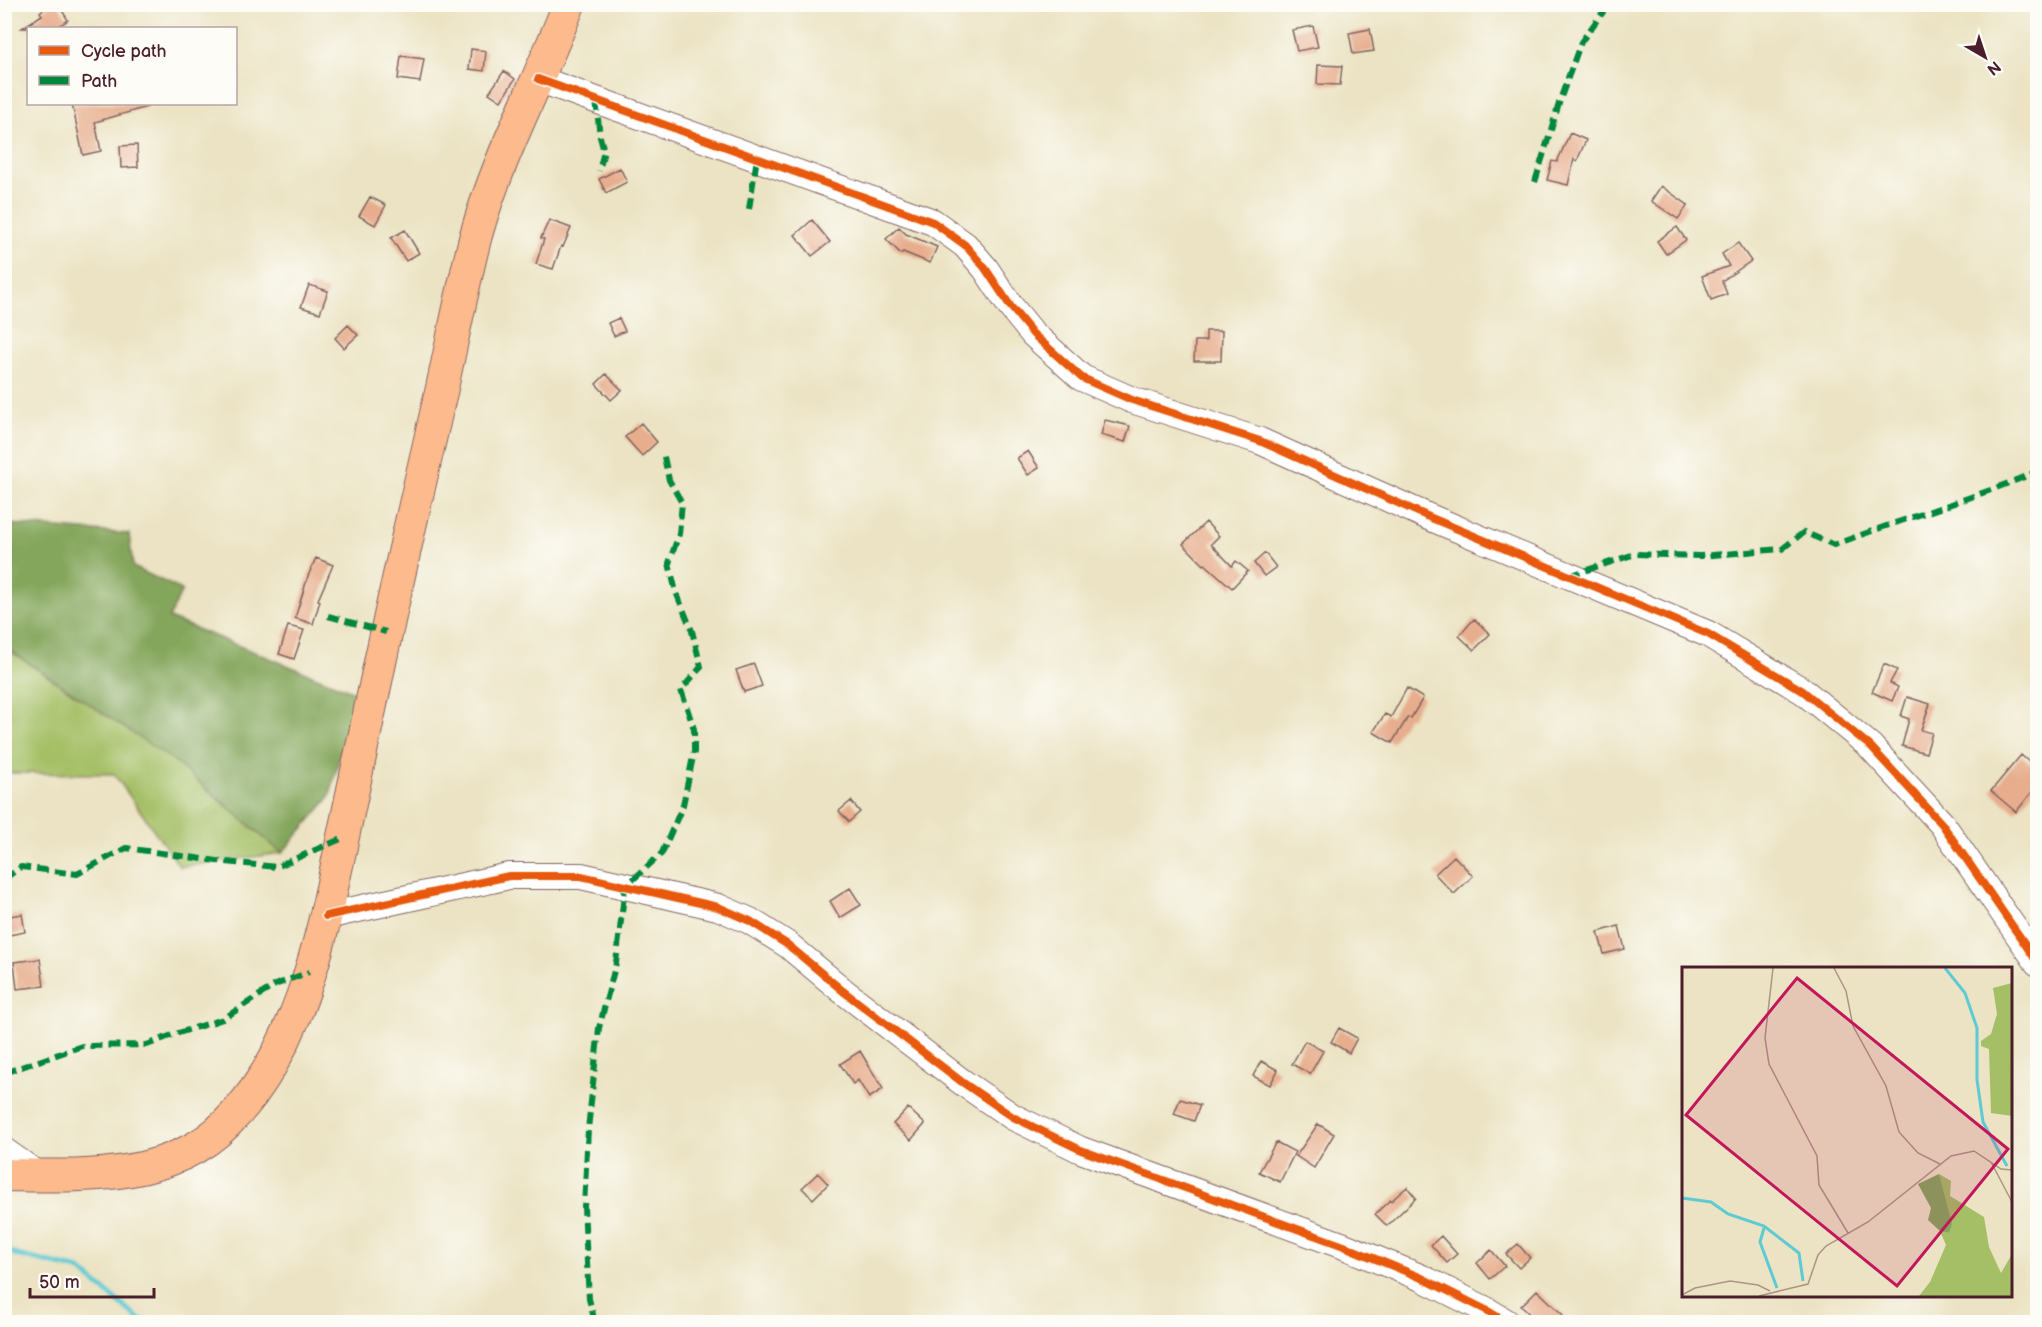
<svg xmlns="http://www.w3.org/2000/svg" width="2042" height="1327" viewBox="0 0 2042 1327" font-family="'Balsamiq Sans',sans-serif">
<rect width="100%" height="100%" fill="#fdfcf7"/>
<filter id="ink" filterUnits="userSpaceOnUse"><feTurbulence type="fractalNoise" baseFrequency=".0167" numOctaves="2"/><feDisplacementMap in="SourceGraphic" scale="12" xChannelSelector="R" yChannelSelector="G"/><feConvolveMatrix kernelMatrix="1 2 1 2 8 2 1 2 1" color-interpolation-filters="sRGB"/></filter>
<filter id="wash" filterUnits="userSpaceOnUse"><feTurbulence type="fractalNoise" baseFrequency=".008" numOctaves="4" result="noise"/><feDisplacementMap in="SourceGraphic" scale="24" xChannelSelector="R" yChannelSelector="G"/><feGaussianBlur stdDeviation="1.35" result="paint"/><feColorMatrix in="noise" values="0 0 0 0 0 0 0 0 0 0 0 0 0 0 0 0 0 1.4 0 .05"/><feComposite in="paint" operator="in"/></filter>
<g filter="url(#wash)">
<rect width="100%" height="100%" fill="#ebe3c3"/>
<!-- green -->
<path fill="#a5bf66" stroke="#786f48" stroke-width="1.5" d="M4,647L174,761L282,853L180,867L114,774L5,773Z"/>
<!-- forest -->
<path fill="#84a65b" stroke="#676243" stroke-width="1.5" d="M9,524L129,534L133,567L182,590L169,618L357,693L329,798L282,853L174,761L5,647L4,526Z"/>
<g fill="none" stroke-linecap="round" stroke-linejoin="round">
<!-- stream -->
<path stroke="#5dcad4" stroke-width="5" d="M4,1249L17,1255L80,1270L140,1320L148,1322"/>
</g>
<g id="blocks">
<!-- building -->
<path fill="#e7ad8d" d="M50,4H58L68,20L56,28H22L42,15L40,12Z
M1313,26L1318,47L1297,51L1292,30Z
M1370,29L1374,51L1353,54L1349,33Z
M471,49L486,51L484,71L469,69Z
M401,56L424,59L420,82L398,79Z
M1318,65L1342,66L1340,85L1317,84Z
M504,71L515,79L501,101L489,93Z
M72,104H147V107L95,122L101,151L83,155Z
M1570,133L1586,140L1577,161L1574,159L1568,185L1547,180L1552,161L1557,162Z
M137,145L138,167L121,168L120,146Z
M620,168L627,182L606,193L599,179Z
M1661,186L1688,205L1678,219L1651,201Z
M370,197L386,205L375,225L359,216Z
M549,220L571,228L563,247L561,246L553,269L536,264L544,239L541,238Z
M812,220L830,242L812,256L795,235Z
M899,227L906,234L937,247L930,263L903,252L901,254L886,239Z
M1677,227L1686,240L1666,254L1657,241Z
M405,230L419,253L406,261L391,238Z
M1738,243L1751,261L1722,281L1727,294L1711,300L1702,276L1729,266L1722,254Z
M309,285L328,291L320,313L301,307Z
M619,318L625,331L614,336L608,323Z
M348,325L358,335L344,348L335,338Z
M1206,331H1222L1221,361H1194L1195,341H1206Z
M606,374L622,390L611,400L596,384Z
M1105,420L1130,426L1125,442L1101,435Z
M641,423L657,442L642,456L625,437Z
M1028,451L1039,468L1028,475L1017,458Z
M1206,522L1219,536L1211,544L1232,566L1236,561L1248,571L1232,588L1205,564L1204,565L1183,544Z
M1265,553L1276,567L1264,576L1254,563Z
M316,558L333,565L318,600L320,601L313,624L295,618L308,576Z
M1474,619L1490,634L1474,650L1459,636Z
M288,626L304,630L294,659L279,654Z
M754,664L762,686L744,692L736,670Z
M1884,664L1897,670L1890,683L1898,687L1892,701L1872,692Z
M1407,688L1423,698L1411,718L1408,717L1392,743L1373,732L1385,714L1391,717Z
M1907,697L1930,704L1921,730L1932,733L1926,753L1902,746L1909,719L1901,716Z
M2021,755L2037,769V786L2016,812L1991,791Z
M851,801L860,812L849,822L839,811Z
M1454,856L1473,876L1454,894L1435,874Z
M850,888L861,905L840,918L830,901Z
M22,914L25,932L4,936V917Z
M1619,926L1625,949L1604,954L1598,932Z
M40,959L44,986L17,989L14,962Z
M1339,1028L1357,1038L1349,1053L1331,1042Z
M1305,1041L1323,1051L1310,1074L1292,1064Z
M860,1051L883,1089L869,1098L858,1080L853,1084L840,1064Z
M1261,1061L1278,1070L1270,1085L1253,1076Z
M1180,1099L1200,1105L1194,1121L1174,1114Z
M908,1108L925,1124L911,1140L893,1124Z
M1318,1124L1334,1134L1314,1168L1296,1156Z
M1276,1142L1295,1152L1280,1182L1259,1172Z
M818,1173L828,1184L813,1199L802,1188Z
M1407,1187L1416,1198L1387,1226L1375,1214L1390,1200L1391,1201Z
M1441,1236L1457,1254L1447,1263L1431,1245Z
M1518,1244L1530,1258L1519,1268L1506,1254Z
M1491,1250L1505,1266L1490,1279L1477,1263Z
M1537,1290L1563,1315L1556,1323H1539L1521,1306Z"/>
</g>
</g>
<g filter="url(#ink)">
<use href="#blocks" fill-opacity="0" stroke="#826460" stroke-width="1.5"/>
<g fill="none" stroke-linecap="round" stroke-linejoin="round">
<defs>
<path id="minor" d="M538,79L933,222L965,245L985,268L1011,307L1033,334L1082,378L1132,400L1260,441L1429,517L1708,634L1803,691L1870,746L1942,824L2038,963
M326,916L509,876H581L718,907L750,921L788,945L843,991L962,1082L1013,1117L1081,1150L1344,1246L1422,1278L1486,1310L1506,1322
M4,1151L41,1177"/>
<path id="major" d="M4,1175C80,1176 168,1182 226,1124C301,1051 323,931 344,832C355,779 367,725 378,672C398,577 420,482 442,388C453,337 463,285 476,235C499,154 539,82 569,4"/>
</defs>
<!-- minor casing -->
<use href="#minor" stroke="#826460" stroke-width="28"/>
<!-- major casing -->
<use href="#major" stroke="#826460" stroke-width="34"/>
<!-- minor -->
<use href="#minor" stroke="#fff" stroke-width="26"/>
<!-- major -->
<use href="#major" stroke="#fcba8d" stroke-width="32"/>
<!-- quiet -->
<path stroke="#00873e" stroke-width="6" stroke-dasharray="12 6" stroke-linecap="butt" d="M596,100L600,137L604,151L599,171
M1535,182L1561,97L1581,42L1609,4
M749,209L757,158
M1569,576L1635,554L1700,556L1782,549L1804,532L1834,545C1901,519 1971,500 2038,471
M328,616L386,632
M4,879L21,867L77,874L126,848L217,861L276,867L343,838
M4,1073L82,1046L147,1045L172,1035L223,1019L275,985L309,972
M595,1322L589,1299L584,1207L588,1129L599,1028L616,963L625,887L662,853L683,805L694,752V729L681,690L701,667L692,631L676,592L669,563L679,534L682,503L669,480L663,452"/>
<defs>
<path id="cycleway" d="M538,79L933,222L965,245L985,268L1011,307L1033,334L1082,378L1132,400L1260,441L1429,517L1708,634L1803,691L1870,746L1942,824L2038,963
M326,916L509,876H581L718,907L750,921L788,945L843,991L962,1082L1013,1117L1081,1150L1344,1246L1422,1278L1486,1310L1506,1322"/>
</defs>
<!-- cycleway casing -->
<use href="#cycleway" stroke="#fdfcf7" stroke-width="11"/>
<!-- cycleway -->
<use href="#cycleway" stroke="#e8590c" stroke-width="8"/>
</g>
</g>
<!-- overview -->
<g transform="translate(1682 967)">
<rect width="330" height="330" fill="#ebe3c3"/>
<path d="M330,16V149L309,146L307,82L299,79V74L309,67L315,47L311,21ZM257,207L269,214L268,229L302,250L307,280L319,306L330,287V329H237L248,315L264,278L258,264L267,266Z" fill="#a5bf66"/>
<path d="M257,207L270,257L267,266L258,264L246,253L249,241L236,217Z" fill="#84a65b"/>
<path fill="none" stroke="#5dcad4" stroke-width="3" d="M263,1L283,26L295,61V113L301,155L325,199M0,231L29,235L46,247L82,259L117,286L121,314M82,261L78,275L95,321"/>
<path fill="none" stroke="#ab9586" stroke-width="1.5" d="M91,1L83,71L87,97L135,189L137,218L166,266M152,1L164,24L171,59L204,119L217,165L236,186L258,197M309,195L330,235M0,328L13,321L48,314L76,318L88,324M77,329L126,317L136,288L144,279L186,255L269,189L292,184L319,202L330,203"/>
<path fill="#c2185b" fill-opacity="0.15" stroke="#c2185b" stroke-width="3" d="M115,11L326,182L215,319L4,148Z"/>
<rect width="330" height="330" fill="none" stroke="#4a1f2b" stroke-width="3"/>
</g>
<!-- margin -->
<rect width="2042" height="1327" fill="none" stroke="#fdfcf7" stroke-width="24"/>
<!-- legend -->
<rect x="27" y="27" width="210" height="78" fill="#fdfcf7" stroke="#b5a4a5" stroke-width="1.5"/>
<rect x="39" y="46" width="30" height="9" fill="#e8590c" stroke="#b5a4a5" stroke-width="1.5"/>
<text x="81" y="57" font-size="18" fill="#4a1f2b">Cycle path</text>
<rect x="39" y="76" width="30" height="9" fill="#00873e" stroke="#b5a4a5" stroke-width="1.5"/>
<text x="81" y="87" font-size="18" fill="#4a1f2b">Path</text>
<!-- north arrow -->
<g transform="translate(1985 57) rotate(141)" stroke="#fdfcf7" stroke-width="4.5" paint-order="stroke">
<path d="M0-4.5L10 22L0 15L-10 22Z" fill="#4a1f2b"/>
<text y="-9" font-size="16" font-weight="bold" text-anchor="middle" fill="#4a1f2b">N</text>
</g>
<!-- scale -->
<path d="M30 1288v9h124v-9" fill="none" stroke="#4a1f2b" stroke-width="3"/>
<text x="39" y="1288" font-size="18" fill="#4a1f2b" stroke="#fdfcf7" stroke-width="4.5" paint-order="stroke">50 m</text>
</svg>
